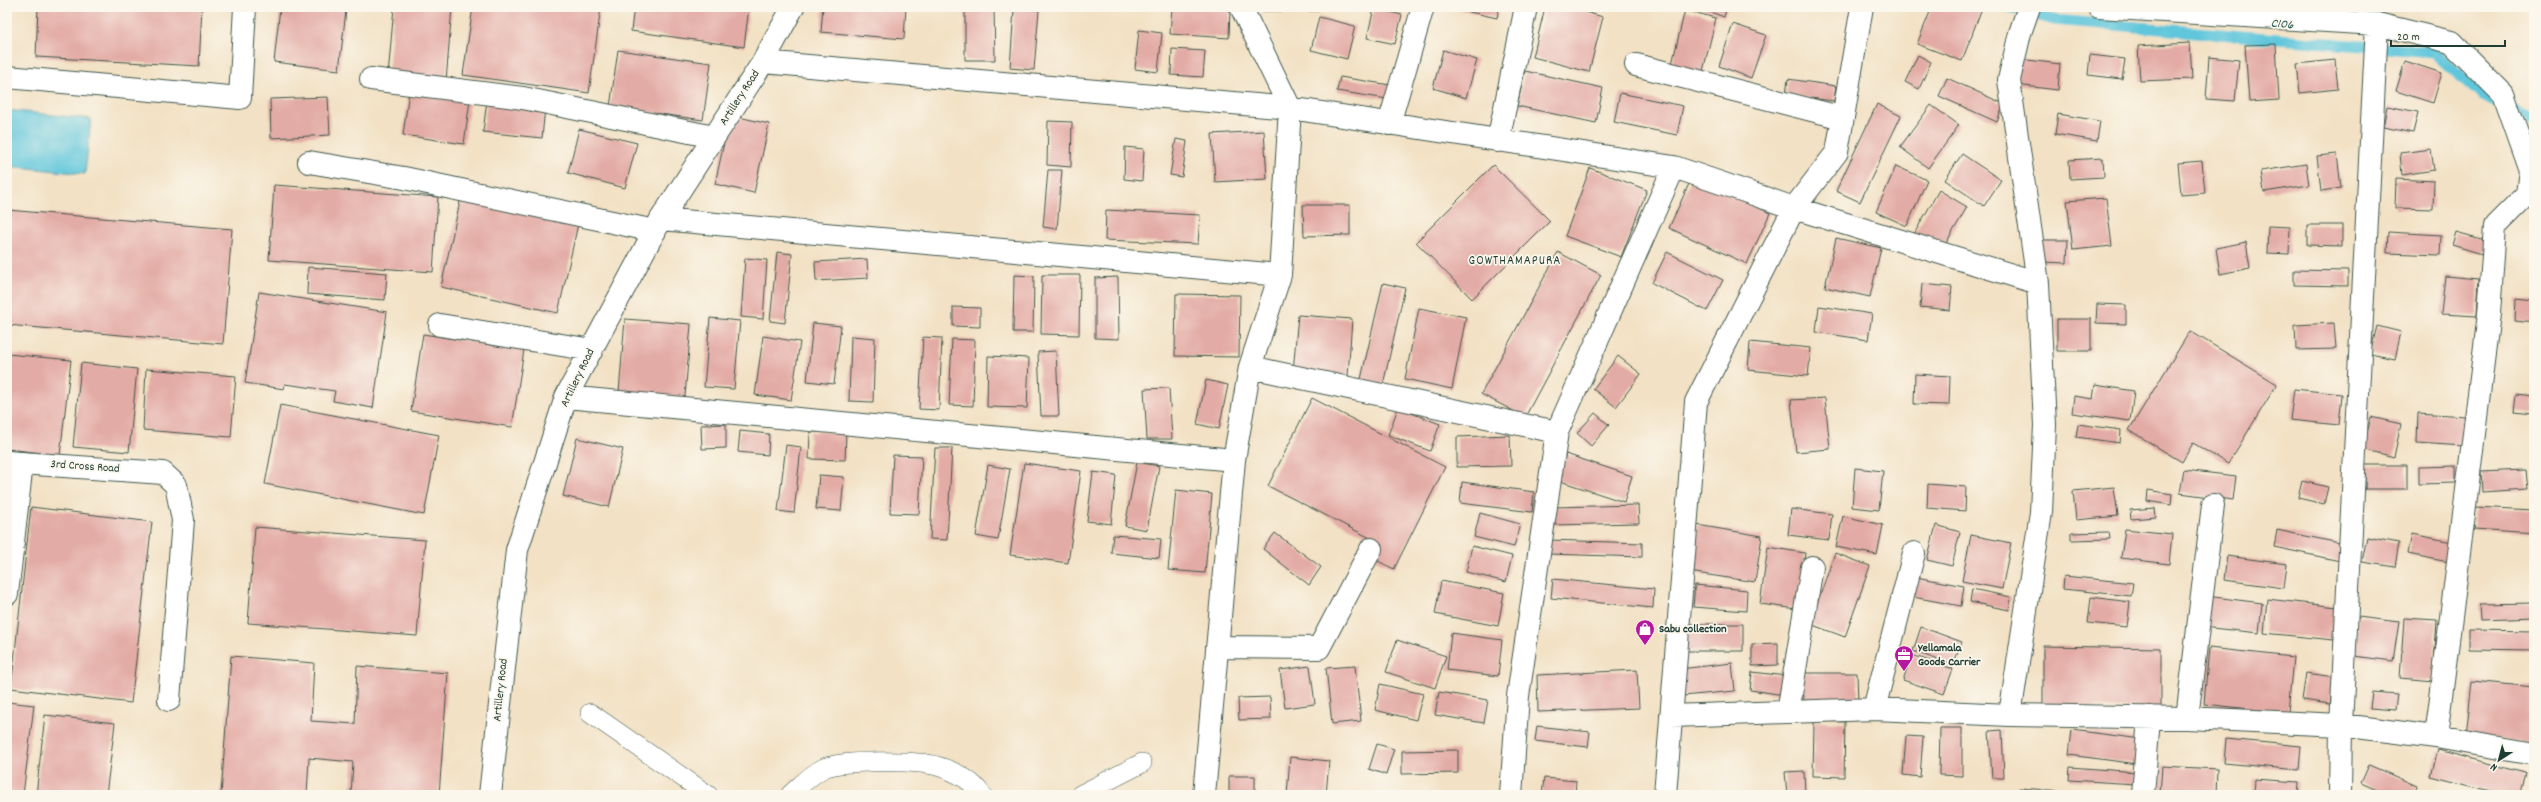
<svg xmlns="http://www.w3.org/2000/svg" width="2541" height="802" viewBox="0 0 2541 802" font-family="Dekko,sans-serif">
<rect width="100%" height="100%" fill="#fbf7ec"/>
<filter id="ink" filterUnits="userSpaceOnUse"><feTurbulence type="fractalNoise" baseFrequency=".025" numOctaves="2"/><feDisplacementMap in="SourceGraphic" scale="8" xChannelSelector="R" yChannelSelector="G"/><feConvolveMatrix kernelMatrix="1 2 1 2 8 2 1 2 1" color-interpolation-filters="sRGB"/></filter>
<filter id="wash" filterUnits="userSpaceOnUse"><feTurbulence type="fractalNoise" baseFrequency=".012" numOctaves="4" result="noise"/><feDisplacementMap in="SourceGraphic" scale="16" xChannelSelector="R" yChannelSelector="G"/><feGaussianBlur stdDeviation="0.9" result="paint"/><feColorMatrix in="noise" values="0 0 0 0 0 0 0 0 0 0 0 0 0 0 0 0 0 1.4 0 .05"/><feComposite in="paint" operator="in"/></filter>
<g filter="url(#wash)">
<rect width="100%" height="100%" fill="#f2e1c4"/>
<!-- water -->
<path fill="#5ec6db" stroke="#3e8288" d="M7,110L91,119L85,174L7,166Z"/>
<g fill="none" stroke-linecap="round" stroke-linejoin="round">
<!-- stream -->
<path stroke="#5ec6db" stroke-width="11" d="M2009,7L2054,20L2433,52L2483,96L2534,120"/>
</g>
<g id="blocks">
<!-- building -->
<path fill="#e3aba5" d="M38,7H202L199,66L36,57Z
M280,7H317L346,10L339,70L274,62Z
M394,7H452L446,82L388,76Z
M473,7H601L589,93L463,75Z
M634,7H749L744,47L631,31Z
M823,7H906L904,39L821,32Z
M965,7H994L995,60H965Z
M1172,7L1230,8L1229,38L1170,34Z
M1259,7H1317L1318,11H1259Z
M1447,7H1499L1497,18Z
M1545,7H1567L1603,17L1589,72L1533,57Z
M1697,7H1727L1724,17Z
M1932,7L1982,8L1962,61L1917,44Z
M1374,8L1402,15L1395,44L1367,38Z
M1014,9L1039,10L1034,70L1010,68Z
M1685,10L1716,18L1702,75L1671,68Z
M1319,17L1355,26L1347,59L1311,50Z
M1733,24L1766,35L1751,78L1719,66Z
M1139,30L1162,33L1158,72L1135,69Z
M2190,43L2192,79L2140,81L2138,46Z
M2276,44L2279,100L2249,102L2245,45Z
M1172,49L1205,51L1203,77L1171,75Z
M618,50L711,63L703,120L610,107Z
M1443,50L1477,60L1466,98L1433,88Z
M1918,55L1931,62L1919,89L1905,82Z
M2090,55L2125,59L2122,79L2088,75Z
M2209,57L2239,60L2235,101L2206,99Z
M2019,59L2060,64L2058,90L2016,85Z
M2335,60L2338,89L2300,93L2297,64Z
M2405,61L2442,73L2433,103L2396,91Z
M1525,71L1603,88L1596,123L1517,106Z
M1340,77L1390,85L1387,99L1337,91Z
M1947,78L2004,104L1997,122L1939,96Z
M1788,79L1836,86L1834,101L1786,95Z
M409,91L470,100L464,144L403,135Z
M1620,93L1683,106L1677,135L1614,122Z
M328,97L330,135L271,138L270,99Z
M487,100L545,107L542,138L483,132Z
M1877,104L1901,116L1860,202L1836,191Z
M1931,105L1959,125L1928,168L1900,147Z
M2387,106L2418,112L2413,133L2383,127Z
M2058,114L2100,121L2097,141L2055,134Z
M730,115L769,124L754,193L715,184Z
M1048,121L1072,122L1071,167L1047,165Z
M579,129L637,143L625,188L568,173Z
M1264,131L1267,179L1215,182L1212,134Z
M1176,139L1187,141L1182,177L1170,175Z
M1125,147L1144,149L1142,181L1124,179Z
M2431,149L2434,170L2402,175L2400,153Z
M1962,154L2001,180L1984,206L1945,180Z
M2337,154L2341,188L2321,191L2317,156Z
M2103,158L2104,177L2070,179L2069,160Z
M2202,161L2205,193L2181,195L2178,163Z
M2306,164L2309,185L2264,192L2261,171Z
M1493,165L1550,221L1472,299L1416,242Z
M1896,166L1927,180L1907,226L1876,212Z
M1590,168L1647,190L1621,257L1565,236Z
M1048,170H1062L1057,229L1043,227Z
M1692,177L1770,213L1747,264L1669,228Z
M2396,179L2434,181L2433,209L2395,208Z
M274,185L438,197L433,272L269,260Z
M1939,190L1967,207L1941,252L1913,236Z
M461,197L578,224L558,313L441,287Z
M2106,198L2112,246L2073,250L2067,201Z
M1303,205H1350V235L1304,236Z
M7,210L232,229L223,344L7,325Z
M1106,210L1200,215L1198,244L1105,240Z
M2307,225H2342V246L2307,245Z
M2268,226L2290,227L2289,254L2267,253Z
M2388,232L2441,235L2440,255L2387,253Z
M2456,232L2485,240L2482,254L2452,245Z
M1836,238L1881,248L1870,297L1825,287Z
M2041,240H2068L2067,263L2041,262Z
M2246,242L2250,268L2220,274L2216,248Z
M777,252L792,254L785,323L770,321Z
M1558,252L1601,275L1525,417L1481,394Z
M1667,252L1723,280L1707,311L1652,283Z
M745,258L767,260L763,319L741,317Z
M867,259L868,278L816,281L815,262Z
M308,267L387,273L385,300L307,294Z
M2294,270L2348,271V286L2294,285Z
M1014,275L1034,276L1033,332H1013Z
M1042,275H1080L1079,335L1041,334Z
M2445,276L2479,279L2477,316L2441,314Z
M1118,277L1119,339L1095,338V278Z
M1383,283L1405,288L1383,385L1361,379Z
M1922,284L1952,287L1950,310L1920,307Z
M259,292L387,312L373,408L333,401L335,391L285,384L284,389L245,383Z
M1176,294L1240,295L1239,357L1175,356Z
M2516,299L2534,301V323L2515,321Z
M2097,304L2126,305V324L2096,323Z
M1819,306L1872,314L1868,340L1816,332Z
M953,307L980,308V327L953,326Z
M1419,308L1466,317L1452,389L1405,379Z
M1298,315L1352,319L1348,376L1293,372Z
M710,318L740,321L734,389L704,387Z
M625,319L691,324L685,397L619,392Z
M2057,319H2091V351H2057Z
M813,323L841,326L834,384L807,381Z
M2334,323L2336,349L2296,350L2295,325Z
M2377,326L2401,332L2395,359L2370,354Z
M2190,331L2277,384L2228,464L2193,443L2182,462L2129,430Z
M423,334L524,350L512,427L411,411Z
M763,336L800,342L791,400L755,395Z
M851,336L875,338L873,402L849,401Z
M923,337L942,338L939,410L919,409Z
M952,339L975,340L973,406L949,405Z
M1750,342L1811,348L1808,376L1748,370Z
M1056,351L1059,416H1041L1038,352Z
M7,354L71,360L60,455L7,449Z
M988,356L1029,358L1027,408L987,407Z
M1618,356L1641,374L1616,407L1593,389Z
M81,363L137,369L129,452L73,447Z
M146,369L236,376L231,437L143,430Z
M1915,374L1950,376L1949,405L1914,404Z
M1206,380L1228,385L1219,429L1197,424Z
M2095,385L2134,391L2130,421L2072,413L2074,396L2093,399Z
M1169,388L1172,439H1147L1144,389Z
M2294,389L2342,394L2339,425L2290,420Z
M2515,395L2534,397V413L2513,411Z
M1312,398L1445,467L1394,569L1374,559L1382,544L1268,486Z
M1825,398L1830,449L1796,452L1791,400Z
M280,405L439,435L424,515L265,484Z
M1398,408L1440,424L1430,451L1388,435Z
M1595,413L1609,425L1591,446L1577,433Z
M2418,413L2465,416L2464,446L2417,443Z
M2371,417L2401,424L2394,457L2363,449Z
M726,424V448L702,449L701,425Z
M2078,424L2121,430L2120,443L2076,437Z
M740,431L769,434L768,455L738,452Z
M810,432H846L845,460L809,459Z
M1510,435L1511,466L1457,467V437Z
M577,438L623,449L609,507L563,496Z
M786,445L801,447L794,513L778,511Z
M935,448H952L947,540L930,539Z
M1566,454L1632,476L1624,502L1557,480Z
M893,455L922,456L919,514L890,513Z
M1137,462L1159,466L1147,530L1125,526Z
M1024,463L1081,471L1068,563L1010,555Z
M988,465L1010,469L998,540L976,536Z
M2365,465H2407V489H2365Z
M2456,466V483L2419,484V467Z
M1855,468L1883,471L1879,510L1852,507Z
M2184,470L2236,476L2233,500L2180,493Z
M2525,470L2527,489L2482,492L2481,472Z
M1093,472L1116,475L1111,524L1087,521Z
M819,475L844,477L841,511L816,509Z
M2302,481L2328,487L2324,504L2298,498Z
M1462,482L1534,492L1532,512L1460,503Z
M1928,484L1966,487L1965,511L1927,508Z
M2114,487L2118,516L2076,520L2073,491Z
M1176,490L1212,494L1205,573L1168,570Z
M2148,490L2172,494L2171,505L2147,501Z
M1638,505L1639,523L1553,525L1552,507Z
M31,507L152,522L131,703L11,688Z
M2475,507L2534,510V533L2474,529Z
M2155,508L2156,517L2131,519L2130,510Z
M1791,509L1832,514L1829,540L1788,535Z
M1480,513L1520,524L1514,547L1474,537Z
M1843,516L1883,525L1877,555L1836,547Z
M1697,525L1762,536L1755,582L1689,572Z
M1936,525L1960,532L1952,566L1927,560Z
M255,527L425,540L417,636L248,623Z
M2125,529L2172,534L2169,564L2121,558Z
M2277,530L2344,544L2340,561L2274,547Z
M2109,532L2110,539L2071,540V533Z
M1275,533L1321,567L1309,585L1263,549Z
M2412,534L2452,542L2448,562L2408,554Z
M1113,535L1161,539L1159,558L1111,553Z
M1971,535L2011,543L2002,589L1962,581Z
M2367,537L2399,543L2395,567L2362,562Z
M1548,540L1642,543V557L1548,554Z
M1472,546L1512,556L1506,582L1466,572Z
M1768,547L1805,553L1797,609L1760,604Z
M1835,553L1870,566L1845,637L1810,624Z
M2227,556L2287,564L2284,588L2224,580Z
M2064,576L2133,583L2131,596L2063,589Z
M1916,577L1964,586L1961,606L1913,597Z
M1553,579L1654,589L1653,608L1551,598Z
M1441,581L1504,593L1498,626L1435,614Z
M1695,585L1747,590L1746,611L1693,607Z
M1972,589L2011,597L2009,610L1970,602Z
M2206,596L2262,603L2259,633L2202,627Z
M2091,597L2130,602L2127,627L2088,623Z
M2267,599L2337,607L2334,640L2264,633Z
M2534,603V618L2481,620L2480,604Z
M2358,617L2399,622L2393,661L2354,656Z
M2404,618L2437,620L2433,681L2400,678Z
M1685,624H1743V651H1685Z
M1921,627L1962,642L1953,665L1913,651Z
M2469,630L2534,631V650L2469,649Z
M1451,633L1502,640L1498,676L1447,670Z
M1397,640L1446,656L1435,688L1386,672Z
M1778,643V665L1752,666V644Z
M2043,646L2161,648V708L2043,707Z
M2209,648L2293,657L2288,713L2204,704Z
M1912,655L1953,669L1944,694L1903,680Z
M231,656L314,663L311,721L355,724L357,666L448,673L439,795H351L353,762L309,758L307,795H221Z
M1732,663L1735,691L1683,696L1680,669Z
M1310,666L1315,704L1285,708L1280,670Z
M1355,666L1361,721L1332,724L1326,668Z
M1637,670L1639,708L1538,712L1537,675Z
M1752,672L1787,676L1785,695L1750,690Z
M1803,673H1857L1858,702H1804Z
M2306,673L2334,677L2330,704L2302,700Z
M2472,681L2534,687L2533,743L2466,736Z
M1380,684L1423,694L1416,720L1375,710Z
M1439,692L1488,700L1484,723L1435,715Z
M2372,692L2397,694L2395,710L2370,708Z
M1270,697L1271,719L1239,720L1238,698Z
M7,702L34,705L23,795H7Z
M45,715L115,723L106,795H36Z
M1814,721L1845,722L1844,777L1813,776Z
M1537,726L1590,732L1588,747L1535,741Z
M1940,728H1962V776L1939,775Z
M2002,730L2004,778H1992L1989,731Z
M2072,730L2141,739L2138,764L2069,755Z
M1906,736L1923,737L1920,777L1903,775Z
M2226,739L2301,746L2299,770L2224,763Z
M1377,744L1394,749L1386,775L1369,769Z
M1458,750V773L1402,774V751Z
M2438,750L2525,773L2519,795H2506L2431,776Z
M1290,757L1329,761L1326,795H1287Z
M2369,765L2417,786L2413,795H2388L2361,783Z
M2162,766L2217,769L2216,795H2160Z
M2070,767L2137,772L2136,784L2069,780Z
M1804,771L1805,795H1787L1785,772Z
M1229,776H1255V795H1229Z
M1544,778L1576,781L1575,795H1542Z
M2254,779L2299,782L2298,795H2253Z
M2019,788L2063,791V795H2019Z
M2111,792V795H2095V794Z"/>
</g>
</g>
<g filter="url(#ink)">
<use href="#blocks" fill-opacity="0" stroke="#3f564a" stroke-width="1"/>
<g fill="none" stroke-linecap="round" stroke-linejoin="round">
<defs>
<path id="service" d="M590,713L708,795
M790,795C800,786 811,774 824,768C842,760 918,760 937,766C954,771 972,780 982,795
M1080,795L1142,763"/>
<path id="minor" d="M2099,7L2377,24L2341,725L2340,795
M2377,24L2451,42L2503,94L2530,170L2527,194L2495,226L2489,314L2436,737
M763,62L1290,108L1674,167L1794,208L2038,283
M1636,65L1843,118
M7,77L240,98L245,7
M371,79L523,98L714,137
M1389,124L1423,7
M1498,141L1526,7
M309,162L404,178L655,231
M661,219L1280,275
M440,325L592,350
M1250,367L1557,432
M566,397L1234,460
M7,462L163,473L176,485L183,520L169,700
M7,594L22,463
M1217,647L1319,648L1371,549
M1874,709L1914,553
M1788,712L1812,567
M2010,715L2041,512L2045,425L2038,283L2009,80L2020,33L2029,7
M1671,716L1874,709L2010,715L2187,718L2341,725L2436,737L2534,754
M2187,718L2213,505
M490,795L517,550L566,397L661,219L763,62L793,7
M1204,795L1234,460L1250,367L1280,275L1290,108L1241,7
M1511,795L1518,696L1557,432L1674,167
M1665,795L1696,402L1794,208L1837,152L1862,7
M2143,795L2149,717"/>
</defs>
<!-- service casing -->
<use href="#service" stroke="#3f564a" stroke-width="20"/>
<!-- minor casing -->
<use href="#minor" stroke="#3f564a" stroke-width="24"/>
<!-- service -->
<use href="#service" stroke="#fff" stroke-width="19"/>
<!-- minor -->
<use href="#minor" stroke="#fff" stroke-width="22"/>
</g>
</g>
<!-- icons -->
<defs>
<symbol id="shop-pin" viewBox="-11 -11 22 30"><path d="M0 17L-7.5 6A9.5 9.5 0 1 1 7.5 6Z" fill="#b5179e" stroke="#fbf7ec"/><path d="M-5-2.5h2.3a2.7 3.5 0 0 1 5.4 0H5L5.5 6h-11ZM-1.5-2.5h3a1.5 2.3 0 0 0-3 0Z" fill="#fff"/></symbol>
<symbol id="office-pin" viewBox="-11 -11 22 30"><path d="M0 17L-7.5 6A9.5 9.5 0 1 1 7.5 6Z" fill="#b5179e" stroke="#fbf7ec"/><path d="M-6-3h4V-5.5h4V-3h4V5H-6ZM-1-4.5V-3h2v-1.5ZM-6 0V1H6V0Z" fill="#fff"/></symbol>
</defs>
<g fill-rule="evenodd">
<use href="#shop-pin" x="1634" y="618" width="22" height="30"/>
<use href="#office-pin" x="1893" y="644" width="22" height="30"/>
</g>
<g text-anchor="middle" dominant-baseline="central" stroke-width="3.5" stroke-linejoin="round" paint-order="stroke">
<!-- street labels -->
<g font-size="12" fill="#1f3d34" stroke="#fbf7ec">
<text transform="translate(740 98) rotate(-57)">Artillery Road</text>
<text transform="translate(578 378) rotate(-64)">Artillery Road</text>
<text transform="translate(85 467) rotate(4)">3rd Cross Road</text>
<text transform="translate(501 690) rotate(-84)">Artillery Road</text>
</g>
<!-- poi labels -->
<g font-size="12" font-weight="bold" fill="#1f3d34" stroke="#fbf7ec" text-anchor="start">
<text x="1659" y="629">Sabu collection</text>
<text x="1918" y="648">Yellamala<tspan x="1918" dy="14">Goods Carrier</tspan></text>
</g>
<!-- water labels -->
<g font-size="13" font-style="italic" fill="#2f5f5e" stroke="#fbf7ec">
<text transform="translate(2282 25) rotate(5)">C106</text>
</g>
<!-- neighbourhood labels -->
<g font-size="13" letter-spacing="1" fill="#1f3d34" stroke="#fbf7ec">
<text x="1515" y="261">GOWTHAMAPURA</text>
</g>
</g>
<!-- margin -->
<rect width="2541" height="802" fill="none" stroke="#fbf7ec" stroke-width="24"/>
<!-- north arrow -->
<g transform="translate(2499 760) rotate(216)" stroke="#fbf7ec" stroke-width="3" paint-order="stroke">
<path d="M0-3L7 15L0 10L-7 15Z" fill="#1f3d34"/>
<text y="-6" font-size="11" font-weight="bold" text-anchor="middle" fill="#1f3d34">N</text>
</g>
<!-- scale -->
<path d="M2391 40v6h114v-6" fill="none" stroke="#1f3d34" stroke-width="2"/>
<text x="2397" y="40" font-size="12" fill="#1f3d34" stroke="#fbf7ec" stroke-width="3" paint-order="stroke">20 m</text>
</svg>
